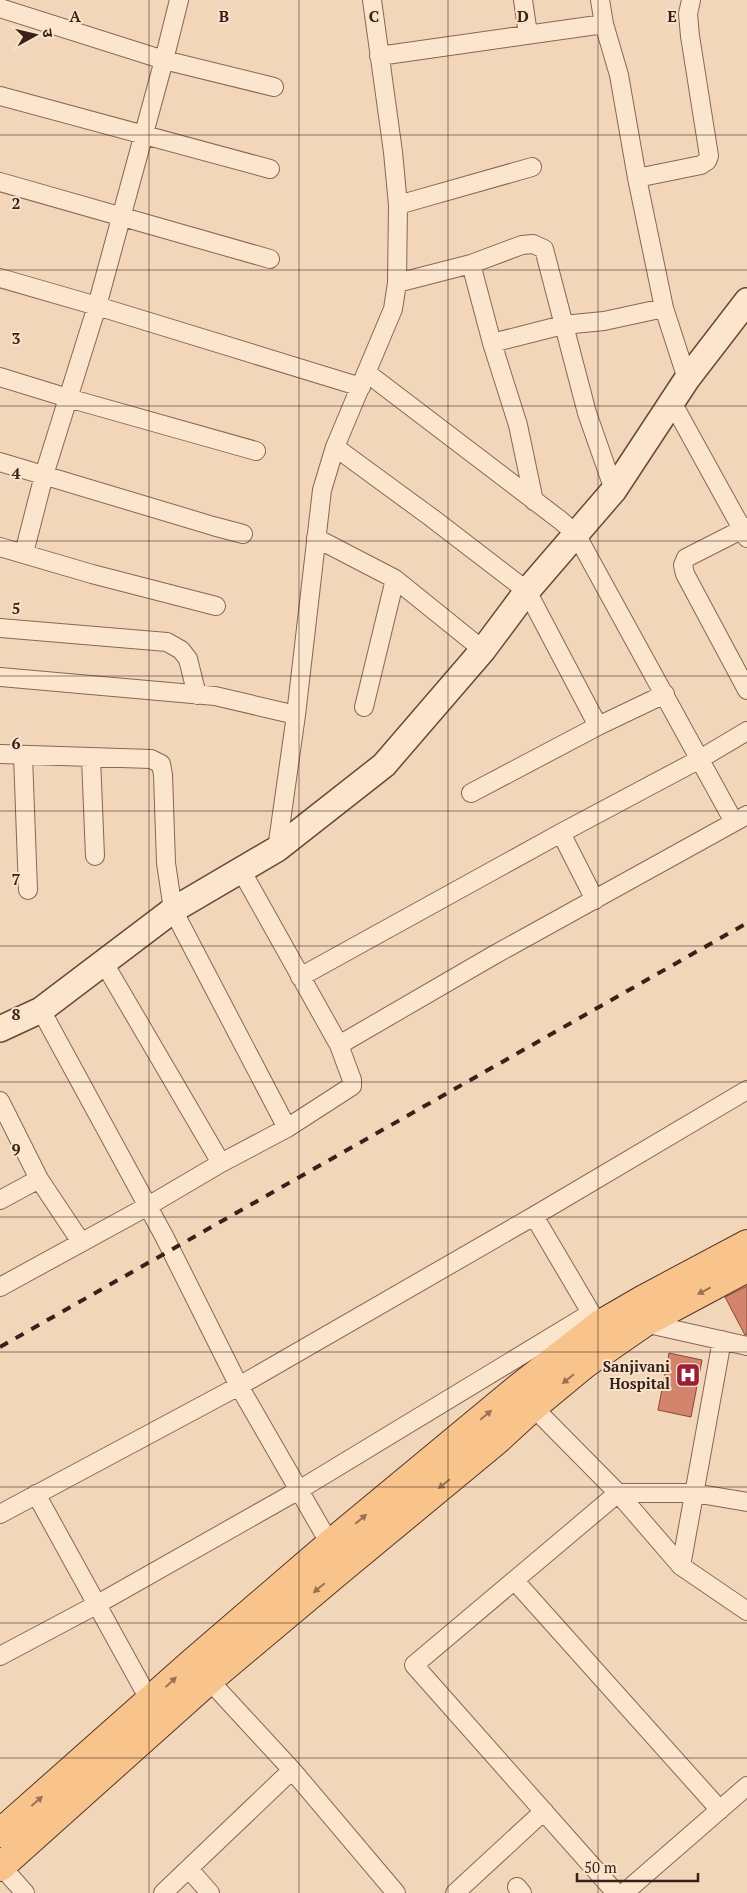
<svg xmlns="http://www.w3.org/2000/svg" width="747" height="1893" viewBox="0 0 747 1893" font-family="'PT Serif','Noto Sans Devanagari',serif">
<rect width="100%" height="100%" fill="#f1d6ba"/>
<!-- building -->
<path fill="#d3846c" stroke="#8a4837" d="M747,1286V1335H745L725,1297Z
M669,1353L702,1360L691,1417L658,1410Z"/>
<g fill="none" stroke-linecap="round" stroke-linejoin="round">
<defs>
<path id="street" d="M523,0L528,34
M600,0L604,24L619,75L637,178L664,308L687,379
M0,8L164,60L274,87
M379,56L604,24
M0,96L270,169
M637,178L701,165L707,161L709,156L690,36L688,14L691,0
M0,182L270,259
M398,205L532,167
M471,264L492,343L518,425L534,501
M0,278L97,306L361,387
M397,283L471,264L522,245L533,244L544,249L587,413L614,490
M492,343L563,325L604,321L664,308
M367,373L560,520L576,534L734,822
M0,377L68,398L256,451
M672,402L747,538
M335,447L432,518L527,591L598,726
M0,462L213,526L243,534
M747,527L686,558L683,565L685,574L747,690
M316,538L395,579L483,650
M0,547L92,574L216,606
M24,553L44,475L97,306L164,60L179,0
M0,628L167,642L181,650L188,659L197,695
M0,677L215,696L296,715
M364,707L395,579
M0,754L151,759L161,764L163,775L166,863L173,910L287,1128
M23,756L28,890
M91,758L95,856
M471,793L598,726L665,694
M561,833L595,900
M277,849L296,715L322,490L335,447L393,309L397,283L398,205L393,152L372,0
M104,963L221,1163
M300,977L561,833L700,759L747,731
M41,1010L164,1236L239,1386L330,1544
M339,1045L494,955L747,815
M0,1101L39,1179L81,1242
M0,1200L39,1179
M534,1216L597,1323
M0,1287L148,1206L221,1163L287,1128L352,1086V1080L339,1045L241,870
M644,1323L747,1346
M533,1407L618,1493L414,1665L616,1893
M618,1493L681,1566L747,1611
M618,1493H694L747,1502
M36,1494L150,1701
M0,1514L239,1386L534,1216L747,1090
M681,1566L722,1340
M515,1581L720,1810
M0,1656L96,1605L299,1490L591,1313
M209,1680L292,1770L396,1893
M1,1866L25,1893
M189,1869L210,1893
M517,1887L522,1893
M163,1893L292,1770
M455,1893L544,1811
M624,1893L747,1786"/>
<path id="secondary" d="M0,1029L41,1010L173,910L277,849L384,765L483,650L527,591L614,490L687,379L747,301"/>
<path id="primary" d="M0,1833L193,1662L330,1544L517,1389L599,1325L642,1300L747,1244
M0,1867L209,1680L340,1570L496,1441L533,1407L585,1364L644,1323L747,1268"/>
</defs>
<!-- street casing -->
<use href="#street" stroke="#896653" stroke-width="20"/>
<!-- secondary casing -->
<use href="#secondary" stroke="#6a4737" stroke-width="28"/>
<!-- primary casing -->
<use href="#primary" stroke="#553528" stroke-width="30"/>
<!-- street -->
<use href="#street" stroke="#fce5cd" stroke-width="18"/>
<!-- secondary -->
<use href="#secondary" stroke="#fce5cd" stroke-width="25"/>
<!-- primary -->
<use href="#primary" stroke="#f9c38c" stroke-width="28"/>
<!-- rail -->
<path stroke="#362219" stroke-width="4" stroke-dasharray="9 9" stroke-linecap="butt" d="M0,1347L747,923"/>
</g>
<!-- one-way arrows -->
<defs><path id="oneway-solid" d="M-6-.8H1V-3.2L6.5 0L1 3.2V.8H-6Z" transform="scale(1.25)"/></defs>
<g fill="#987252">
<use href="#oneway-solid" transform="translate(704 1291) rotate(152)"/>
<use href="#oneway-solid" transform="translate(568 1379) rotate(141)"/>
<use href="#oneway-solid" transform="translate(486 1415) rotate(-40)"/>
<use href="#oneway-solid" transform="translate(444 1484) rotate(141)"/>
<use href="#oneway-solid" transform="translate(361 1519) rotate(-40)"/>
<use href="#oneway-solid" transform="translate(319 1588) rotate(140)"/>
<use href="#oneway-solid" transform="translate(171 1682) rotate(-43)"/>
<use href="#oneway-solid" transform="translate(37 1801) rotate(-41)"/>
</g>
<!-- grid -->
<path fill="none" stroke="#362219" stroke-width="1" stroke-opacity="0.55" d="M149,0V1893M299,0V1893M448,0V1893M598,0V1893M0,135H747M0,270H747M0,406H747M0,541H747M0,676H747M0,811H747M0,946H747M0,1082H747M0,1217H747M0,1352H747M0,1487H747M0,1623H747M0,1758H747"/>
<!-- icons -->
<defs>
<symbol id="hospital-square" viewBox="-11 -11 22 22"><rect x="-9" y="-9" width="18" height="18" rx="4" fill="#9c1e37" stroke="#f8e2ca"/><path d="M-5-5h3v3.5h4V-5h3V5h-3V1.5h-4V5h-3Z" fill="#fff"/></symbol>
</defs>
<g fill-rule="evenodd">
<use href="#hospital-square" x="674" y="1361" width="28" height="28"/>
</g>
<g text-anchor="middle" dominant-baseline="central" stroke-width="4" stroke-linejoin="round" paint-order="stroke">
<!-- poi labels -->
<g font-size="15" font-weight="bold" fill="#362219" stroke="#f8e2ca" text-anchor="end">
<text x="670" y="1366">Sanjivani<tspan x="670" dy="17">Hospital</tspan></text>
</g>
</g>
<g font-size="16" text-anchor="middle" font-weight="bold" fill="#362219" stroke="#f8e2ca" stroke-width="4" stroke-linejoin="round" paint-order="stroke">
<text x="75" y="22">A</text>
<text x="224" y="22">B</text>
<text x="374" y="22">C</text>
<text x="523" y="22">D</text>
<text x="672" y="22">E</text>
<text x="16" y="209">2</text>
<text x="16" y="344">3</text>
<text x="16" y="479">4</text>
<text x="16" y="614">5</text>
<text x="16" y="749">6</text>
<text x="16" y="885">7</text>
<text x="16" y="1020">8</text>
<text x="16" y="1155">9</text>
</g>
<!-- north arrow -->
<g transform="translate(35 35) rotate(82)" stroke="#f8e2ca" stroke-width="4" paint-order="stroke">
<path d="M0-4L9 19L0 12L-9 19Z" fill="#362219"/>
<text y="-8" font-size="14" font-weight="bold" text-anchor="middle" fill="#362219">उ</text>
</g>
<!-- scale -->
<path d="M577 1873v8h121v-8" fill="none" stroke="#362219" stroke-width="2.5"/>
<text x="584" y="1873" font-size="15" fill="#362219" stroke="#f8e2ca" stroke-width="4" paint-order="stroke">50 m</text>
</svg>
